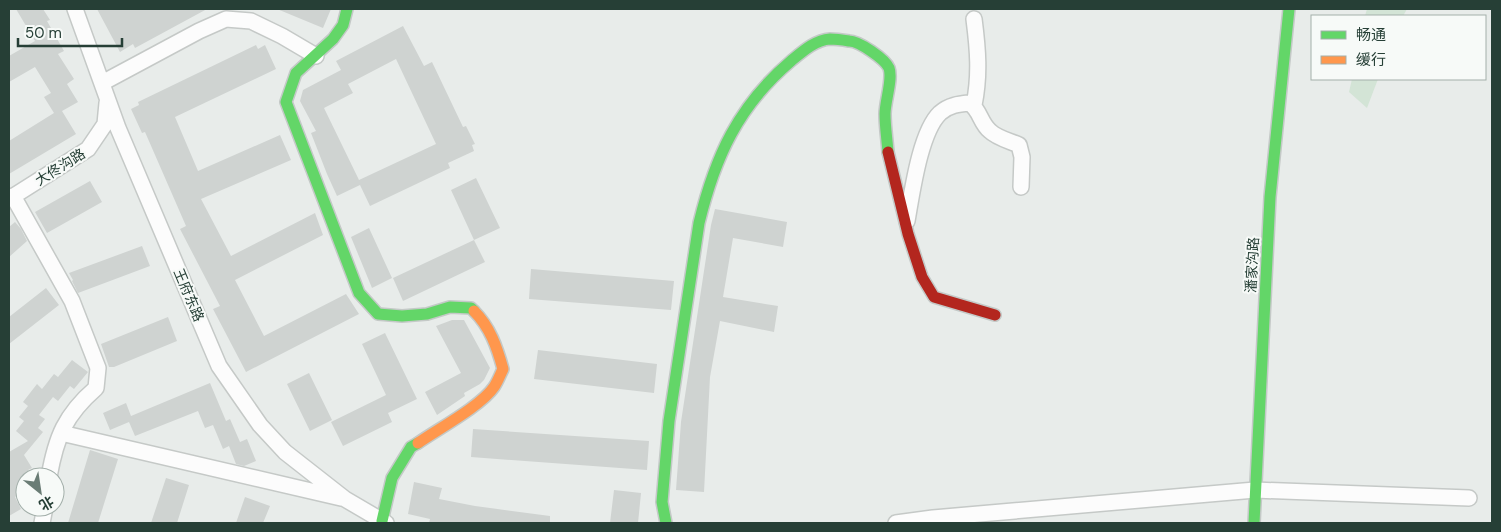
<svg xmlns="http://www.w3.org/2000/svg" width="1501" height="532" viewBox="0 0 1501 532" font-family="'DM Sans','Noto Sans SC',sans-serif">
<rect width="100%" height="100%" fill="#e8ecea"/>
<!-- green -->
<path fill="#d3e4d6" d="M1367,9H1407L1403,16H1365Z
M1352,79H1378L1367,108L1349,92Z"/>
<!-- building -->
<path fill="#cfd3d1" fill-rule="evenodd" d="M16,9H43L50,20L47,21L64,51L58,54L74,79L67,84L78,102L62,111L76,134L9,174V141L54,113L44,97L51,93L35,67L9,82V56L35,41Z
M97,9H207L135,48L133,44L120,52Z
M277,9H331L323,28Z
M403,26L424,66L432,62L463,127L466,126L475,144L472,145L474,151L448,163L450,168L370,206L360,185L337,196L327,174L311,133L316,131L300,101L303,90L341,70L336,61ZM396,59L436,144L359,180L324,108L353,93L348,84Z
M256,45L258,49L265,45L276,69L175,117L198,171L280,135L291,160L201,199L231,256L315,213L323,235L235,280L264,336L346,294L359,314L246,372L213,309L220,306L180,229L186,226L145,132L142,133L131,109L139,105L138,102Z
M476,178L500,228L474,240L451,190Z
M90,181L102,202L47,233L35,212Z
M715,209L787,222L783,247L733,238L723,297L778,306L774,332L720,321L710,377L704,492L676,490L681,422L711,225Z
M15,222L21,229L27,241L9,257V227Z
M369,228L392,278L372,288L351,237Z
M474,240L485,262L403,301L393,278Z
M142,246L150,266L78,293L72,281L73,280L69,273Z
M531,269L674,281L671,310L529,299Z
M46,288L59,305L9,344V317Z
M168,317L177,341L114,367H109L101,344Z
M452,320H464L490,368L484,380L480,384L464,393L465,396L437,415L425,392L461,373L436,326Z
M385,333L417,399L388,413L392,422L343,446L331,422L386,395L362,344Z
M538,350L657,364L654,393L534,379Z
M72,360L88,372L74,389L70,386L58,401L53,397L39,415L45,419L38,428L43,432L24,455L32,468L28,470L30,474L19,480L25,491L15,497L21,509L9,516V452L28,441L16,431L24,421L19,417L28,406L23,402L37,384L42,389L54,374L58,377Z
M309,373L332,420L310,431L287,384Z
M210,383L226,421L230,419L240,442L247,439L256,461L244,466L236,464L229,446L223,449L213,425L205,428L198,411L135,436L129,422L110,430L103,413L126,403L131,416Z
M473,429L649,441L647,470L471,457Z
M90,450L118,459L98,523H68Z
M166,478L189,485L177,523H151Z
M414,482L442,488L439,499L475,506L550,516V523H429L430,519L408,514Z
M614,490L641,493L638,523H610Z
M245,497L270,506L263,523H236Z"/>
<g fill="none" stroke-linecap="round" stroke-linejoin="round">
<defs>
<path id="street" d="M75,9L118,128L219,366L260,425L285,452L345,499L386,523
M102,83L199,31L226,19L251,21L282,36L316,56
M974,105C980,75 978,50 974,19
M13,196L72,301L98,368L96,388C65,415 56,437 49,477
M9,199L88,149L105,124L107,103
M907,221C912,193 920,132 940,113C949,105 959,104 969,103C980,109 980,123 990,131C997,138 1010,141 1019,145L1022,157L1021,187
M61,433L341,498
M42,523L45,507
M896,523L933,518L1255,490L1469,498"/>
<path id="fast" d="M347,9L343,25L333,39L296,73L286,102L359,293L378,314L402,316L427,314L450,307L471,308L474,311
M382,521L392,478L411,447L418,443
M666,523L662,502L669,421L699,223C715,157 738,106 791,61C802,52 815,40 830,39C836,39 843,40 849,41C859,41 885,59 889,68C893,79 885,101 885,114C885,126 887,139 888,152
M1254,523L1270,197L1289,9"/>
<path id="slow" d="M418,443C438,429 481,406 494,387C498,381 500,375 503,369C497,347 490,327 474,311"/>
<path id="jam" d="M888,152L908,234L922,277L934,297L995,315"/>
</defs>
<!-- street casing -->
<use href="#street" stroke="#c5c9c7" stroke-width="18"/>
<!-- fast casing -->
<use href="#fast" stroke="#c4c9c7" stroke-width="14"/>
<!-- slow casing -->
<use href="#slow" stroke="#c4c9c7" stroke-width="14"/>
<!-- jam casing -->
<use href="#jam" stroke="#c4c9c7" stroke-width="14"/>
<!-- street -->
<use href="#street" stroke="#fcfcfc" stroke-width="15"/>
<!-- fast -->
<use href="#fast" stroke="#63d668" stroke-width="11"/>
<!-- slow -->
<use href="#slow" stroke="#ff974d" stroke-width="11"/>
<!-- jam -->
<use href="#jam" stroke="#b3261e" stroke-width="11"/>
</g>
<g text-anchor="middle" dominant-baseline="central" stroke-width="4" stroke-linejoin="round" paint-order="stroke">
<!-- street labels -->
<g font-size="14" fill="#263f36" stroke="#f7faf8">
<text transform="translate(60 167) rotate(-32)">大佟沟路</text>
<text transform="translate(1252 265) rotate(-87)">潘家沟路</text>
<text transform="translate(189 295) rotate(67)">王府东路</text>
</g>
</g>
<!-- border -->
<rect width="1501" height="532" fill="none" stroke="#263f36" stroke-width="20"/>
<!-- legend -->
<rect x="1311" y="15" width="175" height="65" fill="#f7faf8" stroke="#a3afaa"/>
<rect x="1321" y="31" width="25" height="8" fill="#63d668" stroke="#a3afaa"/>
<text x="1356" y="40" font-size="15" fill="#263f36">畅通</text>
<rect x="1321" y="56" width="25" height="8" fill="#ff974d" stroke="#a3afaa"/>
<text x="1356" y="65" font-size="15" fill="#263f36">缓行</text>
<!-- north arrow -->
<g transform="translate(40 492) rotate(150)"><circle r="24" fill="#f7faf8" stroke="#a3afaa"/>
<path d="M0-4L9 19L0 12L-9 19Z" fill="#6a7c75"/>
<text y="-8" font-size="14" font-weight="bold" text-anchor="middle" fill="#263f36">北</text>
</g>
<!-- scale -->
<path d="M18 38v8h104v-8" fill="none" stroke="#263f36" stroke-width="2.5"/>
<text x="25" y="38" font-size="15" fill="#263f36" stroke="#f7faf8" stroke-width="4" paint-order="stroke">50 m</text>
</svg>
